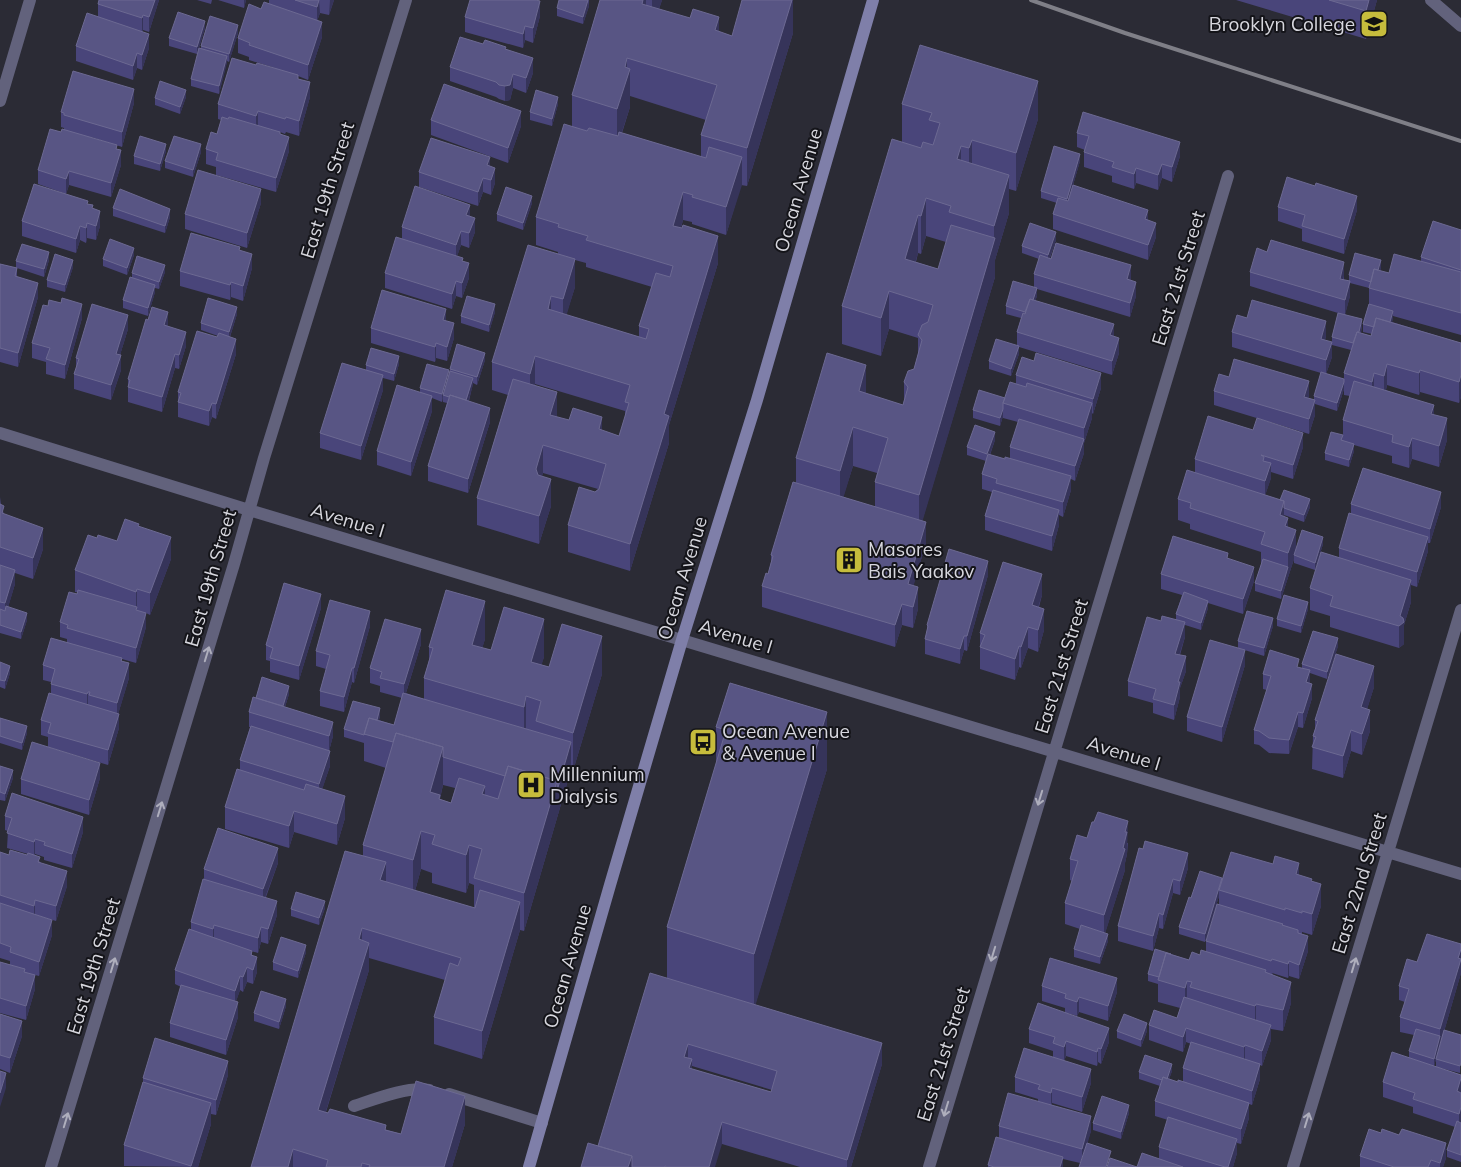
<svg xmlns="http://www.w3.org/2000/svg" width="1461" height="1167" viewBox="0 0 1461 1167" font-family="Mulish,sans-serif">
<rect width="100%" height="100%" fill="#2b2b35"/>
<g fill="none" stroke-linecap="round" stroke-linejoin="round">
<!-- lane -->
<path stroke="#62627c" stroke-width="12" d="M1431,0L1461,26
M449,1094L542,1123
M354,1106C375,1099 408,1086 429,1090"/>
<!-- street -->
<path stroke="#62627c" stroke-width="12" d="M0,101L30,0
M0,433L249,510L1461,874
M51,1167L234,564L264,458L406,0
M929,1167L1228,176
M1293,1167L1461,610"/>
<!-- secondary -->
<path stroke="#7f7fa9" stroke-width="12" d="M529,1167L610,885L682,640L757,400L873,0"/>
<!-- rail -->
<path stroke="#7f7f87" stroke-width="4" d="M1031,0L1125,33L1461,141"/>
</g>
<!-- wall -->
<path fill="#49457a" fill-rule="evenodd" d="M99,0H159L149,32L143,30V32L149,48L142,70L137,68L133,80L76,61V46L98,17V4Z
M197,0H212L211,4Z
M218,0H246L244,8Z
M269,0H334L329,15L320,13L317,21L322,37L308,80L298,76V79L310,97L299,136L286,132L285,134L280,132V134L289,151L276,192L216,175V167L206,164V149L217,134L221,120L218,119V104L256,65L275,68L249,60V57L238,53V38L261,9L269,4Z
M589,0V6L583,24L557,16V8Z
M600,0H662L659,9L719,32L732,36L793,0V33L747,186L741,185L726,235L692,224V222L683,220L681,228L718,263L669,425V443L630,571L568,552V525L595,492L598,489L543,473L542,476L551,506L539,544L477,525V498L508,395L492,390V362L558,254V252L536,245V217L572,126V95ZM630,96L706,120L701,135V157L622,133L630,107ZM575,260L586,263V267L652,287L639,326V337L566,315L575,287ZM535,384L625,411V417L619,436L557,417L535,385Z
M1236,0H1377L1366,39Z
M540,16L533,43L525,40L523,48L465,32V17Z
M205,28L197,54L169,46V38Z
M238,33L229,62L227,61L219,94L191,86V79L201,49V46Z
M483,44L506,50L533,73L526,93L513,88L510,100L505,101L499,99L496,97L450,81V67Z
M186,97L180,114L155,105V98Z
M134,103L122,147L91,137L117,149L121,165L111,197L69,185L66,194L38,184V170L64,129V128L61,127V112Z
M558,104L552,126L530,120V112Z
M902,104L1038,119L1016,191L1009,189V213L995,260V277L922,521L926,543L913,586L918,609L913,628L902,625L895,647L762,607V586L768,574L771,562V555L796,483V458L866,394L903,405L904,400V382L914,369L918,354V338L889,329L881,356L842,344V306L902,143ZM926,236L946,242L938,269L916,262L918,253L921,254ZM853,466L877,473L875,482V507L843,497Z
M431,120L521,126L508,163L431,135Z
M1077,133L1180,156L1172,182L1162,178L1158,190L1136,183L1134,189L1112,182V176L1084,167V152L1085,150L1077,147Z
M166,151L160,171L134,164V156Z
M201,152L193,177L165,168V161Z
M1080,161L1073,185L1148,220L1156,237L1148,260L1053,229V214L1057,203L1041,198V191Z
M490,166L495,183L491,195L483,192L478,206L419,187V172Z
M261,203L247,248L185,229V214Z
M532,203L523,230L497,221V214Z
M88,204L93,209L100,226L96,240L87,238L86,243L80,240L76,253L22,236V221Z
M1278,207L1357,210L1344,254L1302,241V229L1278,221Z
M113,208L170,217L165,233L113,216Z
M470,216L475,232L469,248L461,245L457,256L463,262L469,278L462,298L456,296L452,309L385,288V273L402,238V227Z
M1461,230V335L1393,316L1392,322L1461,343V397L1459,403L1420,392L1419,395L1387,385L1386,390L1434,415L1447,440L1439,467L1412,459L1409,468L1392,463V456L1354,445V451L1349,467L1325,460V453L1343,435V420L1350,396L1344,395V389L1337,411L1315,404V415L1309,434L1214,405V391L1229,377L1309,396L1308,398L1314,400V396L1321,373L1232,347V332L1247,318L1326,336L1325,340L1332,357L1326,374L1344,379V373L1351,350L1332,345V337L1338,313L1250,286V272L1344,276V280L1349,281V275L1381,268L1380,271L1389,273L1421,261V257ZM1350,283L1369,288V304L1363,324V332L1372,334L1371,336L1361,333L1362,326L1345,314L1350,296Z
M1056,240L1050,258L1131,280L1136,296L1130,317L1037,289V296L1035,301L1114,336L1119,353L1112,375L1019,347V354L1011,376L989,369V361L1017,346V332L1021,318L1006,314V306L1034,288V274L1039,259L1022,253V246Z
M134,255L127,275L103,266V259Z
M49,260L44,277L17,268V277L38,297L18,367L0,362V264L16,268V261Z
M73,267L65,292L47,287V280Z
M252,268L243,301L231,297L230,300L180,286V271Z
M165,272L159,289L155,288V292L148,316L123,308V300L132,277V273Z
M495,312L489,332L461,323V316Z
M237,314L230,337L236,354L216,419L212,417L209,426L178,417V392L218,336L201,330V323Z
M82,318L65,379L46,374V362L32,358V343Z
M168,326L186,346L179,369L175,368L162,412L128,402V379Z
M371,328L454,338L447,361L436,358L435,362L371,343Z
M128,329L120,355L121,370L111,400L74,389V374L76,370V358Z
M485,360L477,385L473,383L469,401L490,422L468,493L428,481V466L447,403L443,402V398L442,402L432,398V411L411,476L377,465V451L420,393V388L449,375L450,369Z
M399,364L394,381L383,378V390L361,460L320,448V433L366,370V365Z
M1016,375L1101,388L1093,414L1092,413V418L1084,443V453L1075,481L1071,479V490L1063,517L1059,515V525L1052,551L985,530V516L992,492L982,489V474L986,461L967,455V447L995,440L990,455L1005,459L1010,458V447L1018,422L1003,418V416L1000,426L973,418V410L1005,398L1016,384Z
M1303,447L1293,479L1271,472V478L1265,495L1280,500L1310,507L1304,522L1284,515L1288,527L1296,548L1323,544L1315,570L1294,563V559L1281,599L1255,591V583L1261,565V552L1190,529V524L1178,520V499L1195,472V459Z
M0,497L1,505L4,514L43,549L33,579L15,573V584L8,607L27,620L21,639L0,633Z
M1351,504L1441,507L1430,543H1428V551L1417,587L1411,585V602L1404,625V644L1399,648L1330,627V616L1310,610V588L1339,558V548L1351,513Z
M139,526L171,559L150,615L146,613V627L136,663L122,659V661L129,678L118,714L119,728L108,765L48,747V737L41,735V720L51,694V682L43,680V665L67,642V639L60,637V622L77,594V592H75V570L97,538L117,541Z
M1228,558L1254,581L1243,614L1208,603V608L1201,630L1185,625V637L1180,655L1186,671L1180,688V697L1174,720L1153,713V703L1128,696V681L1161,621L1176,620V614L1182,595L1161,589V574Z
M988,575L967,651L964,650L960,664L925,654V639L927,630V625Z
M1042,595L1039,607L1044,630L1038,652L1028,648L1021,668L1019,667L1015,680L980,669V633Z
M321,608L299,680L270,672V661L266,660V645Z
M1308,609L1301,633L1277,626V619Z
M370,626L354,683L352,682L344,712L320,706V691L326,669L316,666V651Z
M1273,626L1264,656L1238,648V641Z
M485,639L482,648L491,650L544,657L541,665L549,667L602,674L573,771L571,770L524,931L520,930L482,1059L434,1044V1017L445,980L369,958V970L326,1112L401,1134L465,1124L452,1167H251L363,856V845L386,768L364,761V743L344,737V729L380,716L379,720L394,725L402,698L380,692V686L370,683V668L421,644L406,693L424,699V678L429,660V647ZM443,785L455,788L451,803L440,799ZM421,869L432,873V883L466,893L469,883L474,885V908L415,891Z
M1338,646L1327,679L1310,673V683L1312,698L1303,728L1298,727L1289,754L1269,753L1259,745L1254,744V730L1267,690L1263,689V674L1302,668V664Z
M0,662L10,673L5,689L0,687Z
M1245,665L1222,742L1187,731V717Z
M730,683L827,769L755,1005L882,1064L851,1167H800L722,1144L598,1146L667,978V927L716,765V727ZM692,1066L772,1090L771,1092L692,1069Z
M1374,687L1367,709L1370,731L1362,755L1351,751L1343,778L1312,769L1313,736L1315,729V720Z
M289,694L285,707L333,736L329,751L330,766L322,789L345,818L337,845L294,832L289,848L225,829V807L240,770V760L250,727H249V712L256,698Z
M0,718L27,733L22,750L0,743Z
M0,766L13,778L5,801L0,800Z
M100,778L89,815L21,794V779Z
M5,816L83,832L72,868L44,860V857L35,854V855L40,862L67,886L56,921L35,915L52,935L39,976L35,975V989L26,1020L0,1013V962L10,965V961L0,958V852L9,855H27L28,854L7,848L8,831L5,830Z
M1087,838L1128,843L1127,854L1125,863V870L1105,933L1108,941L1100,964L1074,957V949L1080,929L1065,924V903L1072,881L1070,880V859Z
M1139,848L1188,868L1180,895L1173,893L1163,929L1159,928L1153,951L1118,941V926Z
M278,863L266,897L277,915L268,944L261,942L258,953L251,951L257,972L253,984L247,982L243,992L240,990L236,1001L238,1017L226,1055L170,1037V1023L181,987L175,984V970L191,929V922L204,879V869Z
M1299,875L1312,882L1321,906L1312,935L1302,932V934L1308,951L1299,979L1289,976L1288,978L1272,973L1291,1003L1283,1031L1271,1029V1040L1262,1066L1260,1065V1079L1252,1105L1249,1104V1118L1241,1144L1237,1143V1153L1233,1167H1137L1159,1159V1147L1168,1120L1155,1116V1101L1160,1086L1139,1079V1072L1172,1071L1169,1079L1178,1082H1183V1068L1191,1044L1186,1042L1183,1052L1149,1040V1025L1177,1018L1180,1008L1158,1002V984L1148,981V974L1171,954L1189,960L1206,952V941L1219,904V896L1205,942L1179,934V927L1191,898L1222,878Z
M325,908L319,925L291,916V909Z
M1461,944V973L1434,1066H1436V1059L1461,1035L1460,1073L1440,1068L1461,1075V1162L1447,1157V1150L1455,1127L1413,1113V1107L1383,1097V1082L1409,1058V1051L1414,1035L1400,1032V1017L1405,1002L1399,1000V986L1417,962Z
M306,952L298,978L273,970V962Z
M1042,986L1117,992L1108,1021L1079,1012L1077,1016L1067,1013L1109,1042L1101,1064L1098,1062L1097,1066L1066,1056L1064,1061L1091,1083L1082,1112L1052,1103V1105L1091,1131L1080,1163L1063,1159V1167H988V1165L999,1138V1126L1038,1102V1099L1015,1092V1077L1053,1057V1051L1029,1043V1029L1065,1012V1008L1042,1001Z
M286,1006L279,1029L254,1021V1013Z
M0,1014L22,1036L10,1073L0,1069Z
M1117,1031H1147L1141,1047L1117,1038Z
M228,1075L216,1115L211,1114V1124L198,1167L124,1166V1145L143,1082V1078Z
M1129,1113L1121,1139L1093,1130V1123Z
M1360,1156L1446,1158L1443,1167H1360Z"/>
<!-- shaded-wall -->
<path fill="#36345a" d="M155,0H159L149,32V17Z
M244,0H246L244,8Z
M319,0L320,13L317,21V7Z
M330,0H334L329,15Z
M588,0L589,6L583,24V17Z
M643,0H646V29L642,4Z
M652,0H662L652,31Z
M792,0H793V33L747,186V148Z
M1369,0H1377L1366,39V11Z
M540,1V16L533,43V28Z
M143,15V30L142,33V18Z
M719,17V55L715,30Z
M205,21V28L197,54V47Z
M322,22V37L308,80V65Z
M238,25V33L229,62V54Z
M525,26V40L523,48V34Z
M149,34V48L142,70V55Z
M137,53V68L133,80V66Z
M227,56V63L219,94V86Z
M533,58V73L526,93V78Z
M627,58V76L630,69V107L617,147V109L625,67Z
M513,74V88L510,100L505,101V86Z
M1038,81V119L1016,191V153Z
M310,82V97L299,136V121Z
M134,89V103L122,147V132Z
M186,90V97L180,114V107Z
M558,97V104L552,126V119Z
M258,111V125L256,131V116Z
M521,111V126L508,163V148Z
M289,137V151L276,192V178Z
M972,140V178L969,186V148Z
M1180,142V156L1172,182V167Z
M166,144V151L160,171V164Z
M201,144V152L193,177V170Z
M961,146V184L957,159Z
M121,150V165L111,197V183Z
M1080,154V161L1067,206V199Z
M490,157V172L487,180V165Z
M742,157V185L726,235V207Z
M1162,164V178L1158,190V175Z
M495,168V183L491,195V180Z
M1136,168V183L1134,189V174Z
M69,171V185L66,194V179Z
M1009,175V213L995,260V277L919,533V495L994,242V226Z
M483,178V192L478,206V192Z
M261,189V203L247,248V233Z
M683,192V220L673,253V226Z
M532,196V203L523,230V223Z
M1357,196V210L1344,254V239Z
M926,198V236L921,254V216Z
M470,205V219L466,215Z
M170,209V217L165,233V226Z
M1148,210V224L1145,219Z
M100,211V226L96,240V226Z
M918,215V253L905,297V259Z
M475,218V232L469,248V233Z
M87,223V238L86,243V228Z
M1156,223V237L1148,260V245Z
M80,226V240L76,253V239Z
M461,231V245L456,260V245Z
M1056,232V240L1048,262V255Z
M718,236V263L669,425V443L630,571V544L664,414Z
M134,248V255L127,275V268Z
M49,252V260L44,277V269Z
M252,254V268L243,301V286Z
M575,259V287L563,327V299Z
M73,260V267L65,292V285Z
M1381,260V268L1375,290V283Z
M1344,262V276L1340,293V279Z
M469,263V278L462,298V283Z
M165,265V272L159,289V282Z
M1131,265V280L1127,279Z
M456,281V296L452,309V294Z
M1350,281V296L1345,315V300Z
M231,282V297L230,300V285Z
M1136,282V296L1130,317V303Z
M38,283V297L18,367V353Z
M155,285V292L148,316V308Z
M1037,288V296L1032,311V304Z
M889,291V329L881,356V318Z
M551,296V323L548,309Z
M82,304V318L65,379V365Z
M495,304V312L489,332V325Z
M237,307V314L229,339V332Z
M446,309V323L443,320Z
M1393,311V319L1387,339V332Z
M168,312V327L164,325Z
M128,315V329L116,368V354Z
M1362,319V326L1356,351V343Z
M1326,321V336L1321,354V339Z
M454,323V338L447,361V347Z
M1114,324V339L1110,335Z
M186,332V346L179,369V355Z
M1119,338V353L1112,375V361Z
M236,339V354L216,419V404Z
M1332,342V357L1326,374V360Z
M436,343V358L435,362V347Z
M1019,346V354L1011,376V369Z
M485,353V360L477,385V377Z
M175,354V368L162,412V397Z
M121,355V370L111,400V385Z
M399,356V364L394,381V374Z
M535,356V384L530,401V374Z
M1387,364V385L1384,397V376Z
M866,365V403L859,391Z
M449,370V377L443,395L442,402V394Z
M1420,370V392L1419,395V373Z
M1101,373V388L1093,414V399Z
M1374,373V394L1372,403V382Z
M383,375V390L361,460V446Z
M1461,375V397L1459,403V382Z
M473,378V385L466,409V402Z
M1309,381V396L1304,412V397Z
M1344,382V389L1337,411V403Z
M557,392V419L550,415Z
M432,396V411L411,476V462Z
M1315,400V415L1309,434V419Z
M212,403V417L209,426V411Z
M1092,403V418L1084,443V428Z
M1434,405V426L1431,414Z
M490,408V422L468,493V479Z
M1003,409V416L1000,426V418Z
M602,417V445L599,429Z
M1447,418V440L1439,467V446Z
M853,427V466L840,509V471Z
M995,432V440L987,462V454Z
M1303,433V447L1293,479V465Z
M1412,438V459L1409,468V447Z
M1084,439V453L1075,481V466Z
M1354,444V451L1349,467V460Z
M543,445V473L536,497V469Z
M1271,463V478L1265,496V481Z
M1071,476V490L1063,517V502Z
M551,479V506L539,544V516Z
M1441,492V507L1430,543V529Z
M1310,499V507L1304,522V515Z
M1284,501V523L1280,515Z
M1059,510V525L1052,551V536Z
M1288,518V539L1285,526Z
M926,522V543L908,605V584Z
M43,528V549L33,579V558Z
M1296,530V551L1294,555V559L1281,599V591L1288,567V553Z
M171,537V559L150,615V593Z
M1323,537V544L1315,570V563Z
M1428,537V551L1417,587V572Z
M988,561V575L967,651V636Z
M1254,567V581L1243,614V599Z
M15,570V584L5,618V603Z
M1042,574V595L1032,626V605Z
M1411,580V602L1404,625V644L1399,648V626L1400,616Z
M918,587V609L913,628V607Z
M137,589V621L136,624V592Z
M321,594V608L299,680V666Z
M485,601V639L472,683V645Z
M1208,601V608L1201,630V623Z
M1308,602V609L1301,633V626Z
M902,604V625L895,647V625Z
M1044,609V630L1038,652V630Z
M370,611V626L354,683V668Z
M27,613V620L21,639V632Z
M146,613V627L136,663V648Z
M1273,618V626L1264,656V648Z
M544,619V657L532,698L531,662Z
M1185,622V637L1175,668V654Z
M1028,627V648L1021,668V647Z
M421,629V644L404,699V684Z
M602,636V674L573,771V733Z
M964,636V650L960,664V649Z
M1338,638V646L1327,679V672Z
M1019,646V667L1015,680V659Z
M1245,650V665L1222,742V727Z
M1186,656V671L1180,688V697L1174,720V705L1178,682Z
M129,663V678L117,718V703Z
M10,666V673L5,689V681Z
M1374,666V687L1361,729V707Z
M352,668V682L344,712V697Z
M1310,670V685L1306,682Z
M1312,684V698L1303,728V713Z
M289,686V694L281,719V712Z
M88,692V706L87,709V694Z
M526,696V735L524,745V707Z
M380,708V716L374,737L372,736Z
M1370,710V731L1362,755V734Z
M827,712V769L754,1010V954Z
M1298,712V727L1289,754V740Z
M119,714V728L108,765V750Z
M333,722V736L329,751V736Z
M27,726V733L22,750V743Z
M1351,730V751L1343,778V756Z
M571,742V770L524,931V893L557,781Z
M443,747V785L440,797V833L430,792Z
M330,751V766L319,799V784Z
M100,763V778L89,815V800Z
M13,770V778L5,801V794Z
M485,786V824L482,794Z
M345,796V818L337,845V824Z
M294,811V832L289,848V826Z
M83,817V832L72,868V854Z
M1128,821L1127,854L1125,863V870L1104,937V915L1123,848L1125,832Z
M421,831V869L413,898V860Z
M35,839V854L34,856V842Z
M469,845V883L466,893V855Z
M278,848V863L263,903V889Z
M1188,853V868L1180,895V881Z
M386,862V890L380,880Z
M1299,863V885L1296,874Z
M67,871V886L56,921V906Z
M1222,878L1219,890V896L1205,942V934Z
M1173,879V893L1163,929V915Z
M1321,884V906L1312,935V914Z
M35,900V915L34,920V906Z
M277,901V915L268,944V929Z
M325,901V908L319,925V918Z
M520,902V930L482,1059V1031Z
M1159,913V928L1153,951V936Z
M52,920V935L39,976V962Z
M214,925V940L213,943V929Z
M261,927V942L258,953V938Z
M362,928V956L359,939Z
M1108,934V941L1100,964V957Z
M1308,936V951L1299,979V965Z
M369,943V970L318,1137V1110Z
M306,945V952L298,978V971Z
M1461,949V973L1434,1066V1059L1440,1036V1029Z
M257,957V972L253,984V970Z
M1289,961V976L1288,978V964Z
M247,967V982L243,992V977Z
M35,975V989L26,1020V1006Z
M240,976V990L235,1005V991Z
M1117,978V992L1108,1021V1006Z
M1187,981V1002L1185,1010V988Z
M1291,982V1003L1283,1031V1010Z
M1079,997V1012L1077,1016V1002Z
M286,999V1006L279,1029V1022Z
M238,1002V1017L226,1055V1040Z
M1256,1004V1025L1255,1028V1006Z
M22,1021V1036L10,1073V1058Z
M1147,1023V1031L1141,1047V1040Z
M1271,1025V1040L1262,1066V1051Z
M1109,1028V1042L1101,1064V1049Z
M1186,1028V1042L1183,1052V1037Z
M1066,1041V1056L1064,1061V1047Z
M882,1043V1064L851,1167H847V1160Z
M688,1044V1065L684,1057Z
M1245,1045V1060L1244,1062V1047Z
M1098,1048V1062L1097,1066V1052Z
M692,1059V1080L689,1068Z
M228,1061V1075L216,1115V1100Z
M1172,1064V1071L1166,1088V1081Z
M1260,1064V1079L1252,1105V1091Z
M1091,1069V1083L1082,1112V1097Z
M6,1073V1088L0,1107V1093Z
M1461,1078V1093L1457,1091Z
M1052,1088V1103L1051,1107V1093Z
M465,1096V1124L452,1167H444Z
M211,1103V1124L198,1167H191Z
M1249,1103V1118L1241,1144V1129Z
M1129,1105V1113L1121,1139V1132Z
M1461,1107V1122L1459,1128V1114Z
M1091,1116V1131L1082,1164V1149Z
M722,1122V1144L715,1167H709Z
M1237,1139V1153L1233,1167H1228Z
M1446,1143V1158L1443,1167H1440V1163Z
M293,1149V1167H288Z
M632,1156V1167H628Z
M1063,1157V1167H1060Z"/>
<!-- building -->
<path fill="#585584" stroke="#6c6992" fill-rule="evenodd" d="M99,0H155L149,17L143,15L142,18L98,4Z
M295,0H319L317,7Z
M470,0H536L540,1L533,28L525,26L523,34L465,17Z
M559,0H588L583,17L557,8Z
M600,0H643L642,4L690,18L693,9L719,17L715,30L732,36L742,0H792L747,148L701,135L717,85L627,58L625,67L630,69L617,109L572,95Z
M1329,0H1369L1366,11Z
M264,2L322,22L308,65L249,45L250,43L238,38L249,4L261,9Z
M178,12L205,21L197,47L169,38Z
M87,13L149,34L142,55L137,53L133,66L76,46Z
M210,16L238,25L229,54L201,46Z
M460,37L483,44L485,40L506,47L505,49L533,58L526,78L513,74L510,85L505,86L499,85L496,82L450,67Z
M920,45L1038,81L1016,153L972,140L969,148L961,146L957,159L1009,175L994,226L949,212L951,206L926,198L921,216L918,215L905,259L938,269L951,225L995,238L919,495L875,482L888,438L853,427L840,471L796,458L827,353L866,365L859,391L903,405L908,387L904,382L908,371L914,369L922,340L918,335L922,325L928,322L933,305L889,291L881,318L842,306L892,139L921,148L923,142L933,145L940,123L929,120L932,113L902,104Z
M199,48L227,56L219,86L191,79Z
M232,58L256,65L257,63L298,75V79L310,82L299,121L286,117L285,119L258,111L256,116L218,104Z
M73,71L134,89L122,132L64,115V113L61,112Z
M160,81L186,90L180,107L155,98Z
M444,84L521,111L508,148L431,120Z
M536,90L558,97L552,119L530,112Z
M1083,112L1180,142L1172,167L1162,164L1158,175L1136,168L1134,174L1112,167L1114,162L1084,152L1089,136L1077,133Z
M222,117L228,119L229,117L280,132V134L289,137L276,178L216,160L218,153L206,149L211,132L217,134Z
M564,124L587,131L589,128L618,136L619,132L706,158L709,147L742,157L726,207L692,197L693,195L683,192L673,226L682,228L683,225L718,236L664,414L669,416L630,544L568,525L579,487L595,492L599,489L606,464L543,445L536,469L538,475L551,479L539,516L477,498L513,379L557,392L550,415L569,420L573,408L602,417L599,429L619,436L629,403L625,402L630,385L535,356L530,374L492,362L528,245L575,259L563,299L551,296L548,309L646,339L649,329L639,326L656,273L670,277L673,266L586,240L588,236L558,227L559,224L536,217Z
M50,129L61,132L62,129L117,145L116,149L121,150L111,183L69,171L66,179L38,170Z
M140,136L166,144L160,164L134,156Z
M174,136L201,144L193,170L165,161Z
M431,138L490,157L487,165L495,168L491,180L483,178L478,192L419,172Z
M1054,146L1080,154L1067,199L1041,191Z
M198,170L261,189L247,233L185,214Z
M1287,177L1315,186L1316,183L1357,196L1344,239L1302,226L1305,215L1278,207Z
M34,184L88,201L87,204L93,205L92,208L100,211L96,226L87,223L86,228L80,226L76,239L22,221Z
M1073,185L1148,210L1145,219L1156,223L1148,245L1053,214L1058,198L1068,201Z
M415,186L470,205L466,215L475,218L469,233L461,231L456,245L402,227Z
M506,187L532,196L523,223L497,214Z
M120,189L170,209L165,226L113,208Z
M1433,221L1461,230V270L1421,257Z
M1030,223L1056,232L1048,255L1022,246Z
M191,233L240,247L239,250L252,254L243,286L231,282L230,285L180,271Z
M396,237L463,258L462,261L469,263L462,283L456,281L452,294L385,273Z
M110,239L134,248L127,268L103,259Z
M1271,240L1344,262L1340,279L1350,281L1345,300L1250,272L1257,248L1267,252Z
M1056,243L1131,265L1127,279L1136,282L1130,303L1034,274L1040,255L1051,259Z
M22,244L49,252L44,269L16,261Z
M1355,253L1381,260L1378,270L1374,269L1371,282L1349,275Z
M55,254L73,260L65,285L47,280Z
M1394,254L1461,272V313L1369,288L1374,269L1389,273Z
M137,256L165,265L159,282L132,273Z
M0,264L17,268L15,276L38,283L18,353L0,348Z
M130,277L155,285L148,308L123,300Z
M1013,281L1037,288L1033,300L1030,299L1025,312L1006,306Z
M382,290L446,309L443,320L454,323L447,347L436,343L435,347L371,328Z
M467,296L495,304L489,325L461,316Z
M62,298L82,304L65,365L46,359L50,348L32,343L43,305L48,306L49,300L61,303Z
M208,298L237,307L229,332L201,323Z
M1030,299L1114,324L1110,335L1119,338L1112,361L1017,332L1023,313L1025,314Z
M1252,300L1326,321L1321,339L1332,342L1326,360L1232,332L1237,315L1247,318Z
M92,304L128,315L116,354L121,355L111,385L74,374L79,359L76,358Z
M1369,304L1393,311L1390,322L1376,318L1374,327L1363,324Z
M152,307L168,312L164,325L186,332L179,355L175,354L162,397L128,387L130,380L128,379L146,319L148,320Z
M1338,313L1362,319L1359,332H1357L1353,343L1332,337Z
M1376,318L1461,343V375L1459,382L1420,370L1419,373L1387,364L1384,376L1374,373L1372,382L1344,373L1357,332L1371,336Z
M197,331L217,337L219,333L236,339L216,404L212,403L209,411L178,402L181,393L178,392Z
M996,339L1019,346L1011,369L989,361Z
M457,344L485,353L477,377L450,369Z
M371,348L399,356L394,374L366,365Z
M1036,353L1101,373L1093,399L1016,375L1022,357L1034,361Z
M1234,359L1309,381L1304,397L1315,400L1309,419L1214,391L1219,374L1229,377Z
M342,363L383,375L361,446L320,433Z
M427,364L449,370L442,394L420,388Z
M450,371L473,378L466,400L450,395L449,397L443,395Z
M1321,372L1344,379V382L1337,403L1314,396Z
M1354,381L1434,405L1431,414L1447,418L1439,446L1412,438L1409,447L1392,442L1393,435L1343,420Z
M1010,382L1026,387L1027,383L1092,403L1084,428L1003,403Z
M397,385L432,396L411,462L377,451Z
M979,390L1005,398L1003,403V409L1000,418L973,410Z
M450,395L490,408L468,479L428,466Z
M1208,416L1253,430L1257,418L1303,433L1293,465L1261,455L1264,457L1263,461L1271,463L1265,481L1195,459Z
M1019,419L1084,439L1075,466L1010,447Z
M975,425L995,432L987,454L967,447Z
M1331,432L1343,435L1341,440L1354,444L1349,460L1325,453Z
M988,454L1005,459V457L1071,476L1063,502L996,483L997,479L982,474Z
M1363,468L1441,492L1430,529L1351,504Z
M1187,470L1284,501L1280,515L1288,518L1285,526L1296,530L1288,553L1261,544L1265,532L1190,508L1191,503L1178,499Z
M793,482L926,522L908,584L918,587L913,607L902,604L895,625L762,586L766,573L768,574L773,556L771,555Z
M993,490L1059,510L1052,536L985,516Z
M1284,490L1310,499L1304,515L1284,508V501L1280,500Z
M0,504L4,506L2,513L43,528L33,558L0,547Z
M1349,513L1428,537L1417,572L1339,548Z
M125,519L139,524L138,526L171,537L150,593L137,589L136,592L75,570L88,535L97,538L98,535L117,541Z
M1302,530L1323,537L1315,563L1294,555Z
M1173,536L1228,553L1227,558L1254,567L1243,599L1161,574Z
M949,549L988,561L967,636H964L960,649L925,639L928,626L927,625Z
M1321,552L1411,580L1400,616L1403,618L1404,622L1399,626L1330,606L1333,596L1310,588Z
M1263,559L1288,567L1281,591L1255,583Z
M1003,562L1042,574L1032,605L1044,609L1038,630L1028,627L1021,647L1019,646L1015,659L980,647L985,635L980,633Z
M0,565L15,570L5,603L0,602Z
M284,583L321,594L299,666L270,658L273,648L266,645Z
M78,590L137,607L136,610L146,613L136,648L67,628L68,625L60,622L69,592L77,594Z
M446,590L485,601L472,645L491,650L504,607L544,619L531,662L549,667L562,624L602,636L573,733L536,721L541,701L526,696L524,707L424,678L433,648L429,647Z
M1184,592L1208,601L1201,623L1176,614Z
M1284,595L1308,602L1301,626L1277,619Z
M330,600L370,611L354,668H352L344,697L320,691L330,655L316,651Z
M6,606L27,613L21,632L0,625V609L5,611Z
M1247,611L1273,618L1264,648L1238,641Z
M1162,616L1185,622L1175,654L1186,656L1178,682H1180L1174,705L1153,699L1156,689L1128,681L1147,617L1161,621Z
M385,619L421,629L404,684L380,678L382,672L370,668Z
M1313,631L1338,638L1327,672L1302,664Z
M51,638L122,658L121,661L129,663L117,703L89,695L90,692H88L87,694L51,684L55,669L43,665Z
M1210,640L1245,650L1222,727L1187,717Z
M1270,650L1299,659L1297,667L1310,670L1306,682L1312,684L1303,713L1298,712L1289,740L1269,738L1259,731L1254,730L1271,676L1263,674Z
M1336,654L1374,666L1361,707L1370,710L1362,734L1351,730L1343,756L1312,747L1316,737L1313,736L1318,721L1315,720Z
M0,662L10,666L5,681L0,680Z
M262,677L289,686L283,706L256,698Z
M730,683L827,712L754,954L667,927L726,730L716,727Z
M49,693L119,714L108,750L48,733L51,723L41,720Z
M403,693L571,742L557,791V781L508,766L505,776L443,757V747L396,733L393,742L364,734L369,718L394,725Z
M253,697L333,722L329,736L249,712Z
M353,701L380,708L377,720L369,718L364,735L344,729Z
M0,718L27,726L22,743L0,736Z
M251,726L330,751L319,784L240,760Z
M396,733L443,747L430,792L440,795L439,799L451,803L459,778L485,786L482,794L498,799L508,766L557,781L524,893L474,878L482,849L469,845L466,855L432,844L435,835L421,831L413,860L363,845Z
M32,742L100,763L89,800L21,779Z
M0,766L13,770L5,794L0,792Z
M237,769L304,790L306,784L345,796L337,824L294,811L289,826L225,807Z
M12,793L83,817L72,854L44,845L45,842L35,839L34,842L7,833L12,818L5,816Z
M1098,812L1128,821L1125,832H1127L1123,848L1125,849L1104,915L1065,903L1078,861L1070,859L1077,835L1087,838L1092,822H1094Z
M218,828L278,848L263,889L204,869Z
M1145,841L1188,853L1180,881L1173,879L1163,915L1159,913L1153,936L1118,926L1139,848L1143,849Z
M10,850L27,855L28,853L40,857L38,862L67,871L56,906L35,900L34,906L0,895V852L9,855Z
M345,851L386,862L380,880L475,908L480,890L520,902L482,1031L434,1017L450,963L458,966L461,958L362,928L359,939L369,943L318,1110L328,1113L330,1109L386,1125L385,1130L401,1134L416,1081L465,1096L444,1167H369L370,1165L362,1163L361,1167H326L328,1160L293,1149L288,1167H251Z
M1231,852L1273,864L1275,856L1299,863L1296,874L1312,879L1311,881L1321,884L1312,914L1302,911V913L1285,908V910L1219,890Z
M1200,871L1222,878L1205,934L1179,927L1189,897L1191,898Z
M203,879L277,901L268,929L261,927L258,938L214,925L213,929L191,922Z
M296,892L325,901L319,918L291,909Z
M0,903L52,920L39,962L10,952L11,947L0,943Z
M1217,904L1283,924L1282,925L1298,930V933L1308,936L1299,965L1289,961L1288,964L1272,959L1271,961L1206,941Z
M1081,925L1108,934L1100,957L1074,949Z
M189,929L252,951L251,955L257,957L253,970L247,967L243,977L240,976L235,991L175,970Z
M1427,934L1461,944V949L1458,958L1461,959L1440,1029L1400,1017L1409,989L1399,986L1407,959L1417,962Z
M281,937L306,945L298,971L273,962Z
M1155,949L1171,954L1166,953L1159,977L1148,974Z
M1201,950L1266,970L1265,972L1291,982L1283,1010L1256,1004L1255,1006L1190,987L1192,982L1187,981L1185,988L1158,980L1166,953L1189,960L1192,952L1200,955Z
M1050,958L1117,978L1108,1006L1079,997L1077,1002L1065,998L1066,994L1042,986Z
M0,962L25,969L24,972L35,975L26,1006L0,998Z
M650,973L882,1043L847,1160L722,1122L709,1167H667L665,1166V1167H632V1156L598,1146ZM688,1044L777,1071L771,1092L689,1068L692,1059L684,1057Z
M181,985L238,1002L226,1040L170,1023Z
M261,991L286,999L279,1022L254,1013Z
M1184,997L1271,1025L1262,1051L1245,1045L1244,1047L1186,1028L1183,1037L1149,1025L1154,1010L1177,1018Z
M1038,1003L1109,1028L1101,1049L1098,1048L1097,1052L1066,1041L1064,1047L1053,1043L1055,1037L1029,1029Z
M0,1014L22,1021L10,1058L0,1055Z
M1124,1014L1147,1023L1141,1040L1117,1031Z
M1416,1029L1440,1036L1434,1059L1409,1051Z
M1444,1030L1461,1035V1062L1460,1066L1436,1059Z
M155,1038L228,1061L216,1100L143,1078Z
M1191,1042L1260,1064L1252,1091L1183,1068Z
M1024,1048L1091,1069L1082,1097L1052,1088L1051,1093L1038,1089L1040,1085L1015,1077Z
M1392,1052L1461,1075V1078L1457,1091L1461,1093V1107L1459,1114L1413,1099L1415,1093L1383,1082Z
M1145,1055L1172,1064L1167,1079L1163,1077L1162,1080L1139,1072Z
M0,1071L6,1073L0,1093Z
M1163,1077L1178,1082V1080L1249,1103L1241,1129L1155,1101Z
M143,1082L211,1103L191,1166L124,1145Z
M1008,1093L1091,1116L1082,1149L999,1126Z
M1102,1096L1129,1105L1121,1132L1093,1123Z
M1168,1117L1237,1139L1228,1167H1225L1159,1147Z
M1457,1121L1461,1123V1155L1447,1150Z
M1369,1129L1381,1133L1382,1129L1399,1135L1402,1129L1446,1143L1440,1163L1431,1160L1428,1167H1394L1360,1156Z
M996,1137L1063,1157L1060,1167H994L988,1165Z
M588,1143L632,1156L628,1167H581Z
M1087,1143L1111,1151L1106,1167H1079Z
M1142,1153L1183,1167H1137Z
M1110,1158L1137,1167H1107Z"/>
<!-- one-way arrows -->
<defs><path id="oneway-shaft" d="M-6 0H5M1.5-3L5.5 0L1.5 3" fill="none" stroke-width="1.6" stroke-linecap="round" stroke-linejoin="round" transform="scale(1.25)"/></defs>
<g stroke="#aeaebc">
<use href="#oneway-shaft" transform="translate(207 654) rotate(-73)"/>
<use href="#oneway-shaft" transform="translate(1040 798) rotate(107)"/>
<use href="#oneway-shaft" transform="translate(160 809) rotate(-73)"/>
<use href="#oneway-shaft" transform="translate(993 954) rotate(107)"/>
<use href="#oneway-shaft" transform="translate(113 965) rotate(-73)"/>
<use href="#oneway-shaft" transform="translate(1354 965) rotate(-73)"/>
<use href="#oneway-shaft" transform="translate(946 1109) rotate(107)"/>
<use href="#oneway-shaft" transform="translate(66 1120) rotate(-73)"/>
<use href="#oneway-shaft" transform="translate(1307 1120) rotate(-73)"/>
</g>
<!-- icons -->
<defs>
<symbol id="university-square" viewBox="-11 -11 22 22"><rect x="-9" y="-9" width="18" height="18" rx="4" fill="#c6bc3c" stroke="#141419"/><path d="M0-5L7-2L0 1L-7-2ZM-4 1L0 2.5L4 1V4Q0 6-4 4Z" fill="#111"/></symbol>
<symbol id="building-square" viewBox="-11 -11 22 22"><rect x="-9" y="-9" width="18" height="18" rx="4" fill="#c6bc3c" stroke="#141419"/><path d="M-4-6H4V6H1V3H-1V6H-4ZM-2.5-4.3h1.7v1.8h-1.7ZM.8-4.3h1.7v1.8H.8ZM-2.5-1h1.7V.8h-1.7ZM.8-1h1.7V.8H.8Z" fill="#111"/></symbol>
<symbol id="bus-square" viewBox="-11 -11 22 22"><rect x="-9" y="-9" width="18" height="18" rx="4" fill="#c6bc3c" stroke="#141419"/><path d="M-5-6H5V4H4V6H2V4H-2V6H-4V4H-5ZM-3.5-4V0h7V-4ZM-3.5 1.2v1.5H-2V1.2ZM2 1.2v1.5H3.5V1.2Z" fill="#111"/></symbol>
<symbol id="hospital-square" viewBox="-11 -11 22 22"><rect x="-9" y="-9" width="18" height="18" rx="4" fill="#c6bc3c" stroke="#141419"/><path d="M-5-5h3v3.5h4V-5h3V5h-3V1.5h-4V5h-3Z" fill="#111"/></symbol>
</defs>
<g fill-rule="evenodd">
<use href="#university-square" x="1358" y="8" width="32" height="32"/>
<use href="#building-square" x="833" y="544" width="32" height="32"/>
<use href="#bus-square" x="687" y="726" width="32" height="32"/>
<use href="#hospital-square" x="515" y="769" width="32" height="32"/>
</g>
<g text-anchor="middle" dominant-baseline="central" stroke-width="4" stroke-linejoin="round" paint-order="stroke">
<!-- poi labels -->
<g font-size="19" fill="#d7d7de" stroke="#141419" text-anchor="start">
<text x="1355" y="24" text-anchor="end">Brooklyn College</text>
<text x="868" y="549">Masores<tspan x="868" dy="22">Bais Yaakov</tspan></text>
<text x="722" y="731">Ocean Avenue<tspan x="722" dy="22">&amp; Avenue I</tspan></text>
<text x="550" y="774">Millennium<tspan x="550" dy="22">Dialysis</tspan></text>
</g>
<!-- street labels -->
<g font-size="19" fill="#d7d7de" stroke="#141419">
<text transform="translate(327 190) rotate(-73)">East 19th Street</text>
<text transform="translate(798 190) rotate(-74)">Ocean Avenue</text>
<text transform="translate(1178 278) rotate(-73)">East 21st Street</text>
<text transform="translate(348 520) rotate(17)">Avenue I</text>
<text transform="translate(210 578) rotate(-74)">East 19th Street</text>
<text transform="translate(682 578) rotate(-73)">Ocean Avenue</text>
<text transform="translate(736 636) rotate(17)">Avenue I</text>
<text transform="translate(1061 666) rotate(-73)">East 21st Street</text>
<text transform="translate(1124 753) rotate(17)">Avenue I</text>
<text transform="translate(1359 883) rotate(-73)">East 22nd Street</text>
<text transform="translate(93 966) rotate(-73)">East 19th Street</text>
<text transform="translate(567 966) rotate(-74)">Ocean Avenue</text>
<text transform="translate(943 1054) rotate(-73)">East 21st Street</text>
</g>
</g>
</svg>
